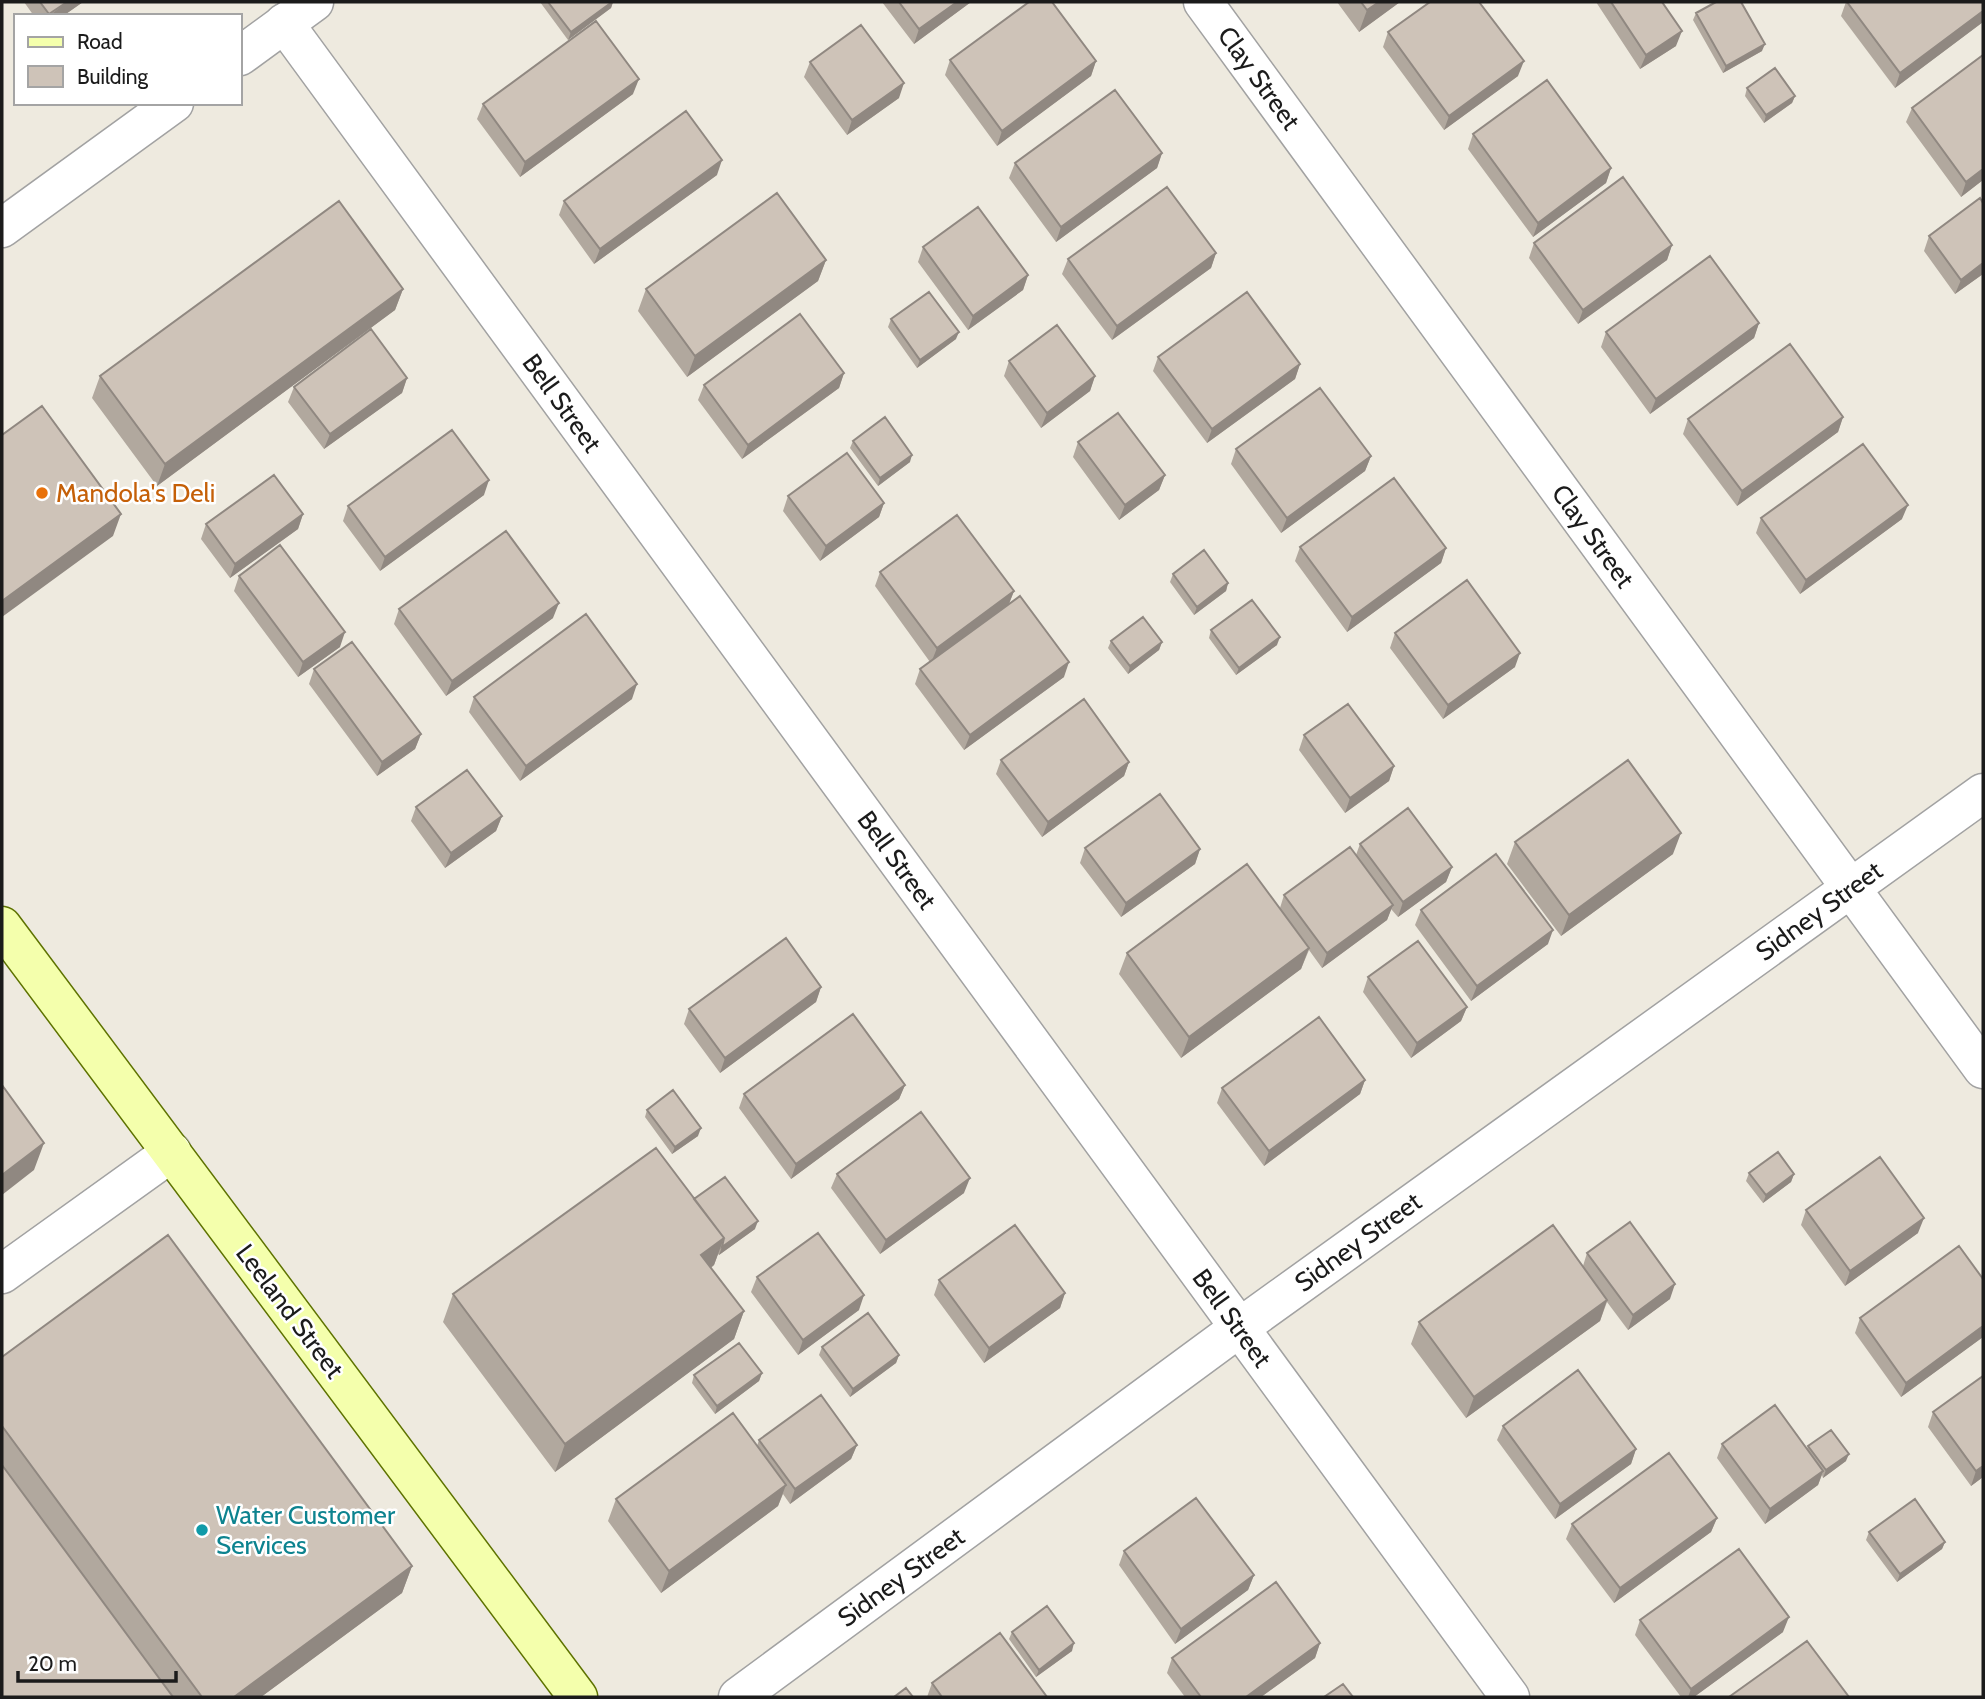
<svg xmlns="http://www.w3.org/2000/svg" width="1985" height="1699" viewBox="0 0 1985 1699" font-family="Cabin,sans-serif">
<rect width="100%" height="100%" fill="#eeeadf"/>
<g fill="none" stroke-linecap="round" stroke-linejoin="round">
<defs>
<path id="minor" d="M1203,2L1983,1069
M284,23L1510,1697
M2,1274L172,1152
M738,1697L1239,1328L1983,793"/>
<path id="tertiary" d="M240,56L314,2
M2,228L174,103"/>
<path id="secondary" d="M2,926L578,1697"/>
</defs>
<!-- minor casing -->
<use href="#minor" stroke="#a2a2a2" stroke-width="41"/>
<!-- tertiary casing -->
<use href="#tertiary" stroke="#a2a2a2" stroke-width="41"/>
<!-- secondary casing -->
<use href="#secondary" stroke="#5e7300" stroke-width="41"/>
<!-- minor -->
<use href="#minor" stroke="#fff" stroke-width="38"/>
<!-- tertiary -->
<use href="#tertiary" stroke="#fff" stroke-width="38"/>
<!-- secondary -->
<use href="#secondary" stroke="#f4ffac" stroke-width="38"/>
</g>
<!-- wall -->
<path fill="#b1a89e" d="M24,2H83L63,16H34Z
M540,2H613L611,8L568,40Z
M882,2H971L914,44Z
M1337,2H1400L1359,32Z
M1596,2H1662L1676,46L1640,69Z
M1846,2H1983V22L1895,88L1841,16Z
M1696,13L1762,51L1723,73L1693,20Z
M1388,32L1518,76L1444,130L1383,47Z
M1983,55V180L1961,197L1906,122L1912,108Z
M950,60L1096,61L1091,76L997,146L945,75Z
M810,62L899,98L847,135L804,77Z
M1747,88L1795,96L1792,103L1764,123L1745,96Z
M633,94L520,177L477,119L483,104Z
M1473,134L1611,168L1606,183L1533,237L1468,149Z
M1162,153L1157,168L1056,242L1009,178L1015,163Z
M717,175L594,264L559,215L564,201Z
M1983,203V274L1955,294L1924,251L1929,236Z
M1534,243L1672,245L1667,260L1578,324L1529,258Z
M923,247L1028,275L1023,290L968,330L918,262Z
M1216,253L1211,268L1112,340L1062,274L1068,259Z
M826,260L818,281L687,377L638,311L646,289Z
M403,289L395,310L157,486L92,398L100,376Z
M891,319L956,339L917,368L888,327Z
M1759,323L1754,338L1650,414L1601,347L1606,332Z
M1158,357L1300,364L1295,379L1207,443L1153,371Z
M1009,361L1095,376L1090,391L1041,428L1004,376Z
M844,373L839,388L742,459L698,400L704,385Z
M407,378L402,393L324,449L288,402L294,387Z
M1843,417L1838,432L1737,506L1683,434L1688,419Z
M853,441L910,462L878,486L850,448Z
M1078,442L1165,475L1159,490L1119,520L1073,457Z
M1236,449L1371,456L1365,471L1281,533L1231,464Z
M484,495L380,571L343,521L348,506Z
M788,496L884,503L879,517L820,561L783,511Z
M303,514L298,529L230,578L201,539L206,524Z
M1761,518L1902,519L1800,594L1756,533Z
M1300,547L1446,548L1441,563L1347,632L1295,561Z
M880,572L1014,591L1009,604L1064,677L964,750L915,684L920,669L930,662L875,586Z
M1173,574L1228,583L1226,591L1194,615L1170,582Z
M239,576L340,647L298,677L234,591Z
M399,609L553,618L446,696L394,624Z
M1211,630L1277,645L1236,675L1209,638Z
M1395,633L1515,667L1443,719L1390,648Z
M1111,641L1162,642L1159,650L1128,674L1108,648Z
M314,669L421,734L415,749L377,776L309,684Z
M474,697L632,699L520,781L469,712Z
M1304,735L1394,766L1389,781L1345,813L1299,750Z
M1001,760L1129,762L1124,776L1042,837L996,774Z
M416,807L502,816L496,831L445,868L411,821Z
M1515,842L1673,854L1561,936L1507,864Z
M1360,844L1452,867L1446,882L1398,917L1391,909L1387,920L1322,968L1309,950L1301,969L1181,1058L1119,974L1127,953L1280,908L1284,895L1356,855Z
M1085,848L1200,849L1195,864L1121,917L1080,863Z
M1421,910L1548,944L1471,1001L1415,925Z
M1368,977L1467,1007L1461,1021L1411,1058L1363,992Z
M821,987L816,1002L720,1073L684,1024L689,1009Z
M1365,1080L1360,1094L1264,1166L1217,1103L1222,1088Z
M905,1085L899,1099L791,1179L739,1108L744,1094Z
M647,1110L698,1136L672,1154L645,1117Z
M1749,1173L1794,1174L1791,1182L1763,1203L1746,1181Z
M837,1174L964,1193L880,1254L831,1188Z
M694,1199L755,1229L719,1255L718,1254L714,1265L711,1268L744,1311L734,1339L555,1472L443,1322L453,1294Z
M1806,1210L1918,1233L1845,1286L1801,1225Z
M1587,1253L1670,1299L1628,1330L1607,1302L1600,1321L1466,1418L1411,1344L1419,1322L1583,1266Z
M757,1277L859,1310L798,1355L751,1292Z
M1983,1279V1337L1901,1397L1855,1333L1860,1318Z
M939,1280L1065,1293L1060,1308L984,1363L934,1295Z
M822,1347L899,1355L896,1363L850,1397L819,1355Z
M2,1357L412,1566L402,1593L261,1697H2Z
M762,1373L759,1381L715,1414L692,1383L694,1375Z
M1983,1376V1477L1971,1486L1928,1427L1933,1412Z
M1503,1426L1636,1449L1631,1464L1555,1519L1497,1440Z
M759,1440L857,1445L851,1459L790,1504L783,1494L778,1506L661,1593L608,1521L616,1499L757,1446Z
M1722,1444L1807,1449L1808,1446L1846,1461L1823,1478L1822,1475L1818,1485L1765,1524L1717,1458Z
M1717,1518L1711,1532L1614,1603L1566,1539L1572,1524Z
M1869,1532L1945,1542L1942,1549L1897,1582L1866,1540Z
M1124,1551L1254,1575L1248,1590L1175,1644L1119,1565Z
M1640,1620L1783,1632L1694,1697H1681L1635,1635Z
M1012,1632L1072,1651L1036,1677L1009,1639Z
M1320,1643L1315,1658L1261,1697H1185L1167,1673L1172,1658Z
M932,1683L1046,1697H927Z"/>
<!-- shaded-wall -->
<path fill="#908881" d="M67,2H83L63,16H49Z
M612,2H613L611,8L568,40L571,32Z
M957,2H971L914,44L919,29Z
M1379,2H1400L1359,32L1367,10Z
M1983,11V22L1895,88L1900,73Z
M1682,31L1676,46L1640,69L1646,55Z
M1765,44L1762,51L1723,73L1726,66Z
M1096,61L1091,76L997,146L1002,131Z
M1524,61L1518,76L1444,130L1449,116Z
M639,79L633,94L520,177L525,162Z
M904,83L899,98L847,135L852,120Z
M1795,96L1792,103L1764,123L1766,115Z
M1162,153L1157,168L1056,242L1061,227Z
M722,160L717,175L594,264L600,249Z
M1611,168L1606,183L1533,237L1538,223Z
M1983,169V180L1961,197L1966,182Z
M1672,245L1667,260L1578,324L1583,310Z
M1216,253L1211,268L1112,340L1117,326Z
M826,260L818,281L687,377L695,356Z
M1983,263V274L1955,294L1961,280Z
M1028,275L1023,290L968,330L973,316Z
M403,289L395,310L157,486L165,464Z
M1759,323L1754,338L1650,414L1656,399Z
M959,332L956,339L917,368L920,360Z
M1300,364L1295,379L1207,443L1212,429Z
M844,373L839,388L742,459L748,445Z
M1095,376L1090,391L1041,428L1047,413Z
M407,378L402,393L324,449L330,434Z
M1843,417L1838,432L1737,506L1742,491Z
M912,455L910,462L878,486L880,478Z
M1371,456L1365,471L1281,533L1287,518Z
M1165,475L1159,490L1119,520L1125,505Z
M489,480L484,495L380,571L385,557Z
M884,503L879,517L820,561L826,546Z
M1908,505L1902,519L1800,594L1806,580Z
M121,514L113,536L2,617V601Z
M303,514L298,529L230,578L235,564Z
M1446,548L1441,563L1347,632L1352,617Z
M1228,583L1226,591L1194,615L1197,607Z
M1014,591L1008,606L931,663L937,648Z
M559,603L553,618L446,696L452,681Z
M345,632L340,647L298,677L303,662Z
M1280,637L1277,645L1236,675L1239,668Z
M1162,642L1159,650L1128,674L1130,666Z
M1520,653L1515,667L1443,719L1448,705Z
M1069,662L1064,677L964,750L970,735Z
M637,684L632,699L520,781L526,766Z
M421,734L415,749L377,776L382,762Z
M1129,762L1124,776L1042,837L1048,822Z
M1394,766L1389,781L1345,813L1350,798Z
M502,816L496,831L445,868L451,853Z
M1681,833L1673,854L1561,936L1569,915Z
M1200,849L1195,864L1121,917L1126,903Z
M1452,867L1446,882L1398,917L1403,902Z
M1393,905L1387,920L1322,968L1327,953Z
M1553,930L1548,944L1471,1001L1477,986Z
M1309,948L1301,969L1181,1058L1189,1037Z
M821,987L816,1002L720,1073L725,1058Z
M1467,1007L1461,1021L1411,1058L1417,1043Z
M1365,1080L1360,1094L1264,1166L1269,1151Z
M905,1085L899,1099L791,1179L796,1164Z
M701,1128L698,1136L672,1154L675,1147Z
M44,1143L34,1170L2,1195V1175Z
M1794,1174L1791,1182L1763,1203L1766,1195Z
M970,1178L964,1193L880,1254L886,1240Z
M1924,1218L1918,1233L1845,1286L1850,1271Z
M758,1221L755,1229L719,1255L722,1247Z
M724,1238L714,1265L691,1282L701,1255Z
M1675,1284L1670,1299L1628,1330L1633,1315Z
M1065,1293L1060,1308L984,1363L989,1348Z
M864,1295L859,1310L798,1355L803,1340Z
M1607,1300L1600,1321L1466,1418L1474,1397Z
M744,1311L734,1339L555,1472L565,1444Z
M1983,1326V1337L1901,1397L1906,1383Z
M899,1355L896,1363L850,1397L853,1389Z
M762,1373L759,1381L715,1414L717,1406Z
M857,1445L851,1459L790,1504L795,1489Z
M1636,1449L1631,1464L1555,1519L1560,1504Z
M1849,1454L1846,1461L1823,1478L1826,1470Z
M1983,1466V1477L1971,1486L1976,1471Z
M1823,1471L1818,1485L1765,1524L1770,1509Z
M786,1485L778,1506L661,1593L669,1571Z
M1717,1518L1711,1532L1614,1603L1620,1588Z
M1945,1542L1942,1549L1897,1582L1900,1574Z
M412,1566L402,1593L261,1697H234Z
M1254,1575L1248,1590L1175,1644L1181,1629Z
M1789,1617L1783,1632L1694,1697H1688L1691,1689Z
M1074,1643L1072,1651L1036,1677L1039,1670Z
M1320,1643L1315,1658L1261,1697H1246Z"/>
<!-- building -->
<path fill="#cec3b8" stroke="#908881" stroke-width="2" d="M40,2H67L49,14Z
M548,2H612L571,32Z
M899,2H957L919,29Z
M1029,2H1052L1096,61L1002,131L950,60Z
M1361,2H1379L1367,10Z
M1430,2H1479L1524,61L1449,116L1388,32Z
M1611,2H1662L1682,31L1646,55Z
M1716,2H1741L1765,44L1726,66L1696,13Z
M1847,2H1983V11L1900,73Z
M596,21L639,79L525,162L483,104Z
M861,25L904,83L852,120L810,62Z
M1983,55V169L1966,182L1912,108Z
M1775,68L1795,96L1766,115L1747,88Z
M1547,80L1611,168L1538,223L1473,134Z
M1115,90L1162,153L1061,227L1015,163Z
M686,111L722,160L600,249L564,201Z
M1623,177L1672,245L1583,310L1534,243Z
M1167,187L1216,253L1117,326L1068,259Z
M777,193L826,260L695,356L646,289Z
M1980,198L1983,203V263L1961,280L1929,236Z
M339,201L403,289L165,464L100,376Z
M978,207L1028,275L973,316L923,247Z
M1710,256L1759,323L1656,399L1606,332Z
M929,292L959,332L920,360L891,319Z
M1247,292L1300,364L1212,429L1158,357Z
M800,314L844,373L748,445L704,385Z
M1057,325L1095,376L1047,413L1009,361Z
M371,329L407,378L330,434L294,387Z
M1790,344L1843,417L1742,491L1688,419Z
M1320,388L1371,456L1287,518L1236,449Z
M42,406L121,514L2,601V435Z
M1118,413L1165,475L1125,505L1078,442Z
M885,417L912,455L880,478L853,441Z
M452,430L489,480L385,557L348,506Z
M1863,444L1908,505L1806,580L1761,518Z
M847,453L884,503L826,546L788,496Z
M274,475L303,514L235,564L206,524Z
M1394,478L1446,548L1352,617L1300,547Z
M957,515L1014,591L937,648L880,572Z
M506,531L559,603L452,681L399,609Z
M280,545L345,632L303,662L239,576Z
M1204,550L1228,583L1197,607L1173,574Z
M1467,580L1520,653L1448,705L1395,633Z
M1020,596L1069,662L970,735L920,669Z
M1252,600L1280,637L1239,668L1211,630Z
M586,614L637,684L526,766L474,697Z
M1143,617L1162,642L1130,666L1111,641Z
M352,642L421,734L382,762L314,669Z
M1084,699L1129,762L1048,822L1001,760Z
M1348,704L1394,766L1350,798L1304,735Z
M1628,760L1681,833L1569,915L1515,842Z
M467,770L502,816L451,853L416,807Z
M1160,794L1200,849L1126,903L1085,848Z
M1408,808L1452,867L1403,902L1360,844Z
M1350,847L1393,905L1327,953L1284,895Z
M1496,854L1553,930L1477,986L1421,910Z
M1247,864L1309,948L1189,1037L1127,953Z
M786,938L821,987L725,1058L689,1009Z
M1418,941L1467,1007L1417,1043L1368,977Z
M853,1014L905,1085L796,1164L744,1094Z
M1319,1017L1365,1080L1269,1151L1222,1088Z
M2,1085L44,1143L2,1175Z
M673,1090L701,1128L675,1147L647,1110Z
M921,1112L970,1178L886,1240L837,1174Z
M656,1148L724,1238L701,1255L744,1311L565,1444L453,1294Z
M1778,1152L1794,1174L1766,1195L1749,1173Z
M1880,1157L1924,1218L1850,1271L1806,1210Z
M725,1177L758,1221L722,1247L724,1238L694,1199Z
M1630,1222L1675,1284L1633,1315L1587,1253Z
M1015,1225L1065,1293L989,1348L939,1280Z
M1553,1225L1607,1300L1474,1397L1419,1322Z
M818,1233L864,1295L803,1340L757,1277Z
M168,1235L412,1566L234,1697H202L2,1426V1357Z
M1959,1246L1983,1279V1326L1906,1383L1860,1318Z
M868,1313L899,1355L853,1389L822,1347Z
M739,1343L762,1373L717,1406L694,1375Z
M1578,1370L1636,1449L1560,1504L1503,1426Z
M1983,1376V1466L1976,1471L1933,1412Z
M821,1395L857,1445L795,1489L759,1440Z
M1775,1405L1823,1471L1770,1509L1722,1444Z
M733,1413L786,1485L669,1571L616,1499Z
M1831,1430L1849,1454L1826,1470L1808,1446Z
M1669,1453L1717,1518L1620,1588L1572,1524Z
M2,1465L173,1697H2Z
M1196,1498L1254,1575L1181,1629L1124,1551Z
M1915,1499L1945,1542L1900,1574L1869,1532Z
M1739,1549L1789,1617L1691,1689L1640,1620Z
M1276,1582L1320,1643L1246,1697H1201L1172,1658Z
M1047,1606L1074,1643L1039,1670L1012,1632Z
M1000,1633L1047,1697H942L932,1683Z
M1807,1641L1849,1697H1729Z
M1343,1684L1353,1697H1324Z
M906,1688L913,1697H894Z"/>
<!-- markers -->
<circle fill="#e8710a" stroke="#fff" stroke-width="2.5" cx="42" cy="493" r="7"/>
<circle fill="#0f9aa8" stroke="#fff" stroke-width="2.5" cx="202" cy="1530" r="7"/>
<g text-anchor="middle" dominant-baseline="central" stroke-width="5" stroke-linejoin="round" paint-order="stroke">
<!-- street labels -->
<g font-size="26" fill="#1b1b1b" stroke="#fff">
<text transform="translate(1259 78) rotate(54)">Clay Street</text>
<text transform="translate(562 403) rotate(54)">Bell Street</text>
<text transform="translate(1593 536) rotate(54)">Clay Street</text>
<text transform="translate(897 860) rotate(54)">Bell Street</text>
<text transform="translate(1819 911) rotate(-36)">Sidney Street</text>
<text transform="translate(1358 1242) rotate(-36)">Sidney Street</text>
<text transform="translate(290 1311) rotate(53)">Leeland Street</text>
<text transform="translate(1232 1318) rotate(54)">Bell Street</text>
<text transform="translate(901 1577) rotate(-36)">Sidney Street</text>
</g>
<!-- food labels -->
<g font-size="26" fill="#c56008" stroke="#fff" text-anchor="start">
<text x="56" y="493">Mandola's Deli</text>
</g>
<!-- culture labels -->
<g font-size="26" fill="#0d838f" stroke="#fff" text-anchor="start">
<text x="216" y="1515">Water Customer<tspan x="216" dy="30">Services</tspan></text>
</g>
</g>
<!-- border -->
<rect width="1985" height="1699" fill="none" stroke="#1b1b1b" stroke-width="7"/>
<!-- legend -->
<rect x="14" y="14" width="228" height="91" fill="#ffffff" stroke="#a4a4a4" stroke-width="2"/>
<rect x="28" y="37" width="35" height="10" fill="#f4ffac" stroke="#a4a4a4" stroke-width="2"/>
<text x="77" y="49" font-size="21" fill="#1b1b1b">Road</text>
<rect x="28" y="66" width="35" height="21" fill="#cec3b8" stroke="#a4a4a4" stroke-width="2"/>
<text x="77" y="84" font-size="21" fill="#1b1b1b">Building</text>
<!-- scale -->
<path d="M18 1671v10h158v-10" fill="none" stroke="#1b1b1b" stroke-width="3.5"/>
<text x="28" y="1671" font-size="21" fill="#1b1b1b" stroke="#ffffff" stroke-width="5" paint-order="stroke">20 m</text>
</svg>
